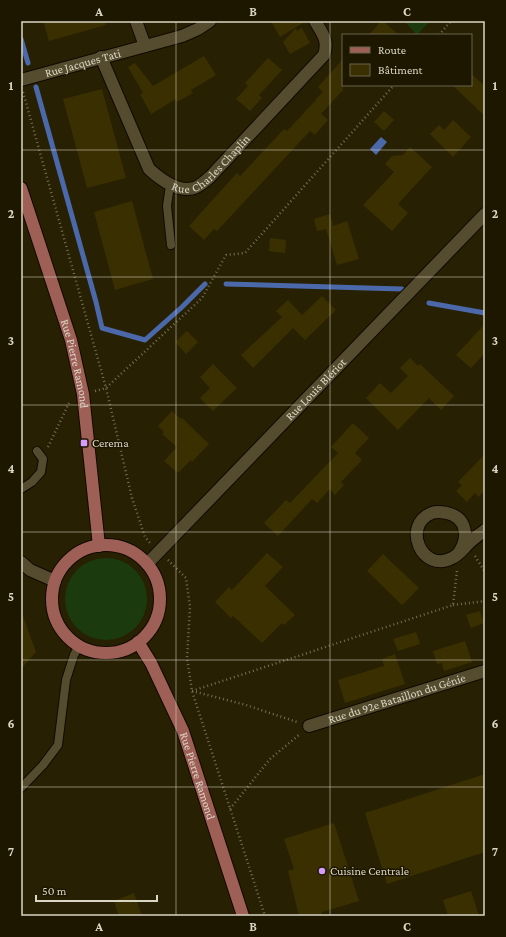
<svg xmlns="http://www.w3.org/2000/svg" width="506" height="937" viewBox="0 0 506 937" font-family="'Crimson Pro',serif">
<rect width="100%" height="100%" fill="#282003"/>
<!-- green -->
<path fill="#1b3b0e" d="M404,21H430L417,35Z
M65 599a41 41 0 1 1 82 0a41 41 0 1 1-82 0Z"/>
<!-- water -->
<path fill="#4b69aa" d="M381,137L387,142L376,155L370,149Z"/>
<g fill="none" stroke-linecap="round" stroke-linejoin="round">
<!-- stream -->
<path stroke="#4b69aa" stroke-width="5" d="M21,39L28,63
M36,87L96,302L102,328L145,340L182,307L205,284
M226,284L402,289
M429,303L485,313"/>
</g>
<!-- building -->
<path fill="#3a2f00" d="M43,21H105L106,25L49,41Z
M271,21H306L280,37Z
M381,21H383L399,35H369Z
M296,28L297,31L302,28L310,43L290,54L283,42Z
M204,56L216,75L191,90L193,93L177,102L176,99L151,114L140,94L143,93L128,67L135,63L153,86Z
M268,58L282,70L259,95L262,98L250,111L236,99L248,86L245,83Z
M343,59V90L321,114L328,120L315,135L310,131L217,231L214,229L204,240L189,226L237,173L240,176L284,129L287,131L315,101L317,103L315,100L323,92L318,87Z
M471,74L485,86V116L452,85H471Z
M102,89L126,178L87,188L63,99Z
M384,111L394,120L384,131L374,122Z
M453,120L471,137L453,157L430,134L439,125L444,130Z
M410,147L432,167L398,204L408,213L392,231L363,205L394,172L385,164L392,156L403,155Z
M132,201L153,279L115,290L94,212Z
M330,214L333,226L347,221L359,259L337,265L326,229L317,231L314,219Z
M270,238L286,240L285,253L269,251Z
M322,296L336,310L305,340L293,328L253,368L241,355L282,317L276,311L288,300L302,315Z
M485,324V353L471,368L456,355Z
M187,331L198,342L186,354L175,342Z
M410,358L418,366L420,364L454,396L441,410L429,398L398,430L366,398L380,383L391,393L408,376L400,368Z
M213,364L237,388L213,411L200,398L210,388L200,377Z
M172,411L181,419L182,418L209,444L192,462L191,460L178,473L164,461L177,447L162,434L164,432L158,426Z
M353,423L369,438L355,453L362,460L341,482L344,485L335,495L330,489L317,503L312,499L278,536L264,523L286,500L290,503L338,453L331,447Z
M485,454V490L479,497L475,493L467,502L456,491L462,485L458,482Z
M267,553L283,567L265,586L295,615L284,625L282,623L262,643L233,616L231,618L215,602L229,587L232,590Z
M383,554L419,588L402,605L367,571Z
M480,611L484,623L471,628L466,615Z
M21,616H23L36,652L21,669Z
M416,632L420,644L398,651L393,639Z
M465,641L472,662L444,671L442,663L437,664L433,651Z
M395,654L405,684L345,703L338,680L384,666L382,659Z
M485,774V852L387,884L365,813Z
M334,823L359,901L322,912L321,916H299L288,871L294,869L284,839Z
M471,891L479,916H448L443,900Z
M134,893L142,916H119L114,901Z"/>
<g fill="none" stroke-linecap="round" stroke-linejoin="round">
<defs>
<path id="service" d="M170,185L167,206L171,245
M21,489L32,482L41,472L43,459L37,451
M21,788L43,765L58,745L66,680L74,655L79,646"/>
<g id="minor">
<path d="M136,21L145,46"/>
<path id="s1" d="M101,57L149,169C160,179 178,193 194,188C200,186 205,181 210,177L324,55C329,40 322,33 315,21"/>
<path id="s2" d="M21,80L182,36L198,29L210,21"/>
<path d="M458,554C469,539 468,518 447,513C442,512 437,511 432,513C401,525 422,574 452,558C459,555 463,549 468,544C473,539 479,535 485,530"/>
<path d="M21,562L30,570L55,581"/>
<path id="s3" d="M309,726L485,671"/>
</g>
<g id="tertiary">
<path id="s4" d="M147,564L485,214"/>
</g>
<g id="primary">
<path id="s5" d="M21,188L71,340L83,394L99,546"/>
<circle cx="106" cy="599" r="54"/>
<path id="s6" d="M138,642L151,663L183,731L243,916"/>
</g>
</defs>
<!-- service casing -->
<use href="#service" stroke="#110900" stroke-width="10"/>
<!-- minor casing -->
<use href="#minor" stroke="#110900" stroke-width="14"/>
<!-- tertiary casing -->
<use href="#tertiary" stroke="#110900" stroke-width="14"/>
<!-- primary casing -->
<use href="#primary" stroke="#110900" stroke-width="14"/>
<!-- path -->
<path stroke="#756f57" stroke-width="2.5" stroke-dasharray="1 3" stroke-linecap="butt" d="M439,35L451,21
M23,92L106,388L132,498L145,537L150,543
M95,391L106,388L202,298L226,255L245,253L394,85
M48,447L69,403
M475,556L485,572
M168,560L186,578L190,607L187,658L192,691L265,916
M453,605L485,601
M192,691L453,605L457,571
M192,691L246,705L297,722
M230,809L270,759L300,734"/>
<!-- service -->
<use href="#service" stroke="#554c2f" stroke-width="8"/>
<!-- minor -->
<use href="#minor" stroke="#554c2f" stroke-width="12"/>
<!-- tertiary -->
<use href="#tertiary" stroke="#554c2f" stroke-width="12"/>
<!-- primary -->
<use href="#primary" stroke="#9e5f57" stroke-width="12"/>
</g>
<!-- grid -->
<path fill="none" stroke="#dad6c5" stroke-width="1" stroke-opacity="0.55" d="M176,21V916M330,21V916M21,150H485M21,277H485M21,405H485M21,532H485M21,660H485M21,787H485"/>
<!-- markers -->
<g fill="#d39cfd" stroke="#1e1700" stroke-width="1.5">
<rect x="80" y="439" width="8" height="8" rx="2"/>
<circle cx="322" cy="871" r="4"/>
</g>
<g text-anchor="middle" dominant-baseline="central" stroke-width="3" stroke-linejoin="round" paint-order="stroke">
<!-- street labels -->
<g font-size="12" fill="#dad6c5" stroke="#1e1700">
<text stroke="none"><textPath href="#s2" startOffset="64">Rue Jacques Tati</textPath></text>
<text stroke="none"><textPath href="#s1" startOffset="199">Rue Charles Chaplin</textPath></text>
<text stroke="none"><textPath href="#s5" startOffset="184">Rue Pierre Ramond</textPath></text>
<text stroke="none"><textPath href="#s4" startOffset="243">Rue Louis Blériot</textPath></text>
<text stroke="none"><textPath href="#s3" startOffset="92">Rue du 92e Bataillon du Génie</textPath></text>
<text stroke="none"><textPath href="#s6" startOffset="147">Rue Pierre Ramond</textPath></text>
</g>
<!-- poi labels -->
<g font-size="12" fill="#dad6c5" stroke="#1e1700" text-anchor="start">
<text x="92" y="443">Cerema</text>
<text x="330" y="871">Cuisine Centrale</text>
</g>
</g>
<!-- border -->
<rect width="506" height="937" fill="none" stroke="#1e1700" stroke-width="44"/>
<!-- legend -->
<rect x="342" y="34" width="130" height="52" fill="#1e1700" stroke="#69634f"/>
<rect x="350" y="47" width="20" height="6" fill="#9e5f57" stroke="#69634f"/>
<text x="378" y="54" font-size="12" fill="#dad6c5">Route</text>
<rect x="350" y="64" width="20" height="12" fill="#3a2f00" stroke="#69634f"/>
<text x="378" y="74" font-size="12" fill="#dad6c5">Bâtiment</text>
<!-- scale -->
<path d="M36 895v6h121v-6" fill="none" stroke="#dad6c5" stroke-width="2"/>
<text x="42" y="895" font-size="12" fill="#dad6c5" stroke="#1e1700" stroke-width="3" paint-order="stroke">50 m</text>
<rect x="22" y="22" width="462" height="893" fill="none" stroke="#dad6c5" stroke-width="1.5"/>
<g font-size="13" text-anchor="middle" font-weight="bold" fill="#dad6c5">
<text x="99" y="16">A</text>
<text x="253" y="16">B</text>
<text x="407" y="16">C</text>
<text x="11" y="90">1</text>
<text x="495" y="90">1</text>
<text x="11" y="218">2</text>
<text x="495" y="218">2</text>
<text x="11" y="345">3</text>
<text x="495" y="345">3</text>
<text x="11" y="473">4</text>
<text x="495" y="473">4</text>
<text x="11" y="601">5</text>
<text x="495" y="601">5</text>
<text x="11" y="728">6</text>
<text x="495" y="728">6</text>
<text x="11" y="856">7</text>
<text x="495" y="856">7</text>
<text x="99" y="931">A</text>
<text x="253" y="931">B</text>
<text x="407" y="931">C</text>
</g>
</svg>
